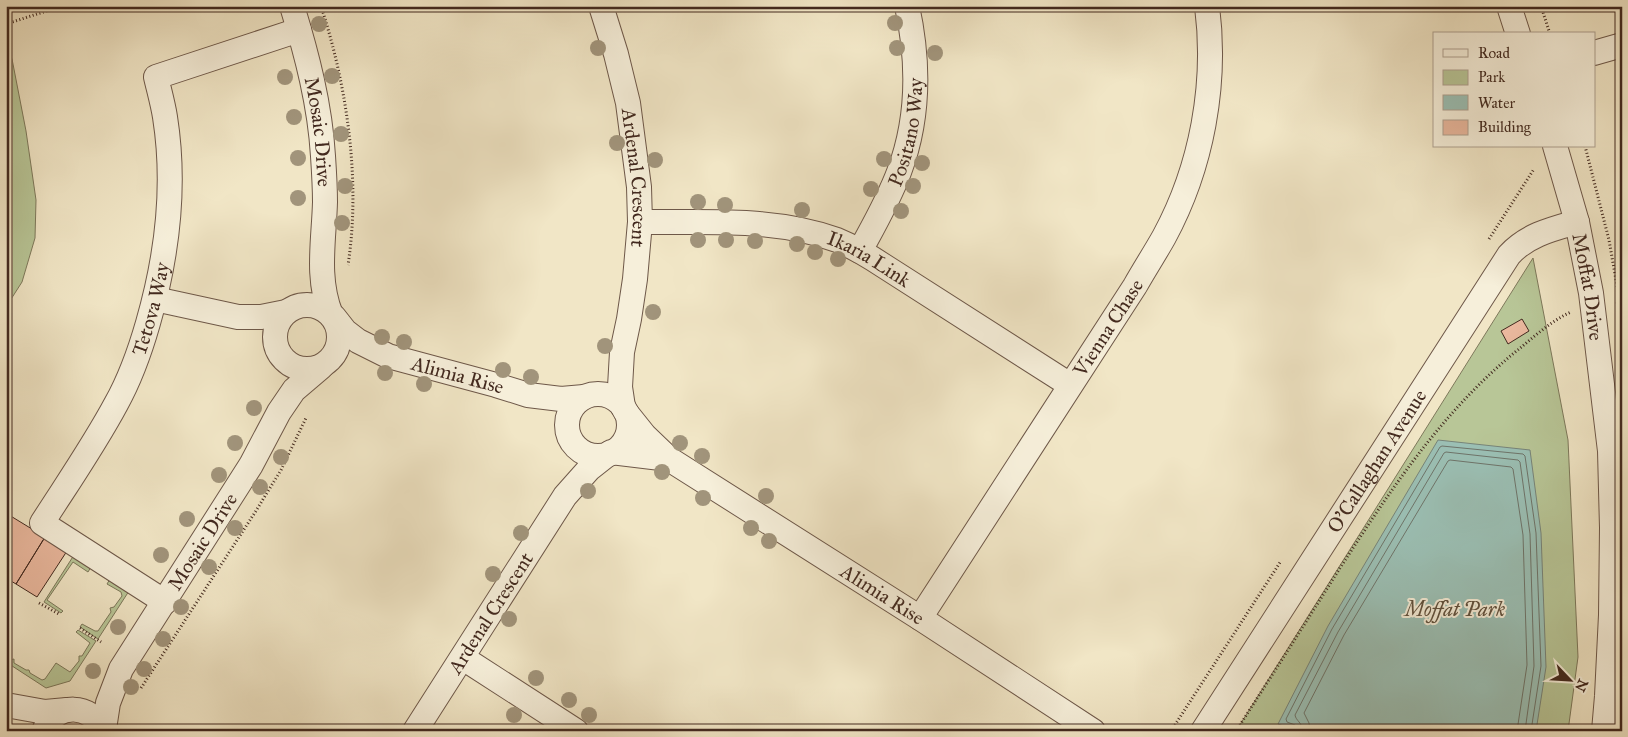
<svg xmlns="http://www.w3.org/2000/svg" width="1628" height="737" viewBox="0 0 1628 737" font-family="'IM FELL Great Primer',serif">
<rect width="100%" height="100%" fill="#f1e6c6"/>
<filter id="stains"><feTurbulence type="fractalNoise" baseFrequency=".004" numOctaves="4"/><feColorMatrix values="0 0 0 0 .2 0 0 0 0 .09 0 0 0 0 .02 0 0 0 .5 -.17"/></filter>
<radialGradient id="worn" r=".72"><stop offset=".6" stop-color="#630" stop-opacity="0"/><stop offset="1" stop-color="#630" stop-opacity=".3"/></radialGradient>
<!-- green -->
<path fill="#b8c697" stroke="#7d785b" d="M6,47L12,59L26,131L36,200L35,238L22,282L6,307Z
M1533,258L1568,440L1578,657L1568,731H1236Z
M74,555L91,567L88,572L73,562L47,600L63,611L61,613L44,602Z
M110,579L129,591L98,639L80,627L82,624L95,631H98L111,612L110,608L114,607L122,596L121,592L107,584Z
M78,630L96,641L70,681L46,688L6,662V658L10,660L14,659V663L26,670H29L30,673L42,680L45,679L56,663L70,672L79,661V656H82L90,643L76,632Z"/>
<!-- water -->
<path fill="#9bc0b5" stroke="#778479" d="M1438,440L1530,450L1541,533L1546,667L1536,731H1298L1278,724L1328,626Z"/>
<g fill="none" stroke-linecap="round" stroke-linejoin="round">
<!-- shore -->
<path stroke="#6e746a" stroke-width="1" d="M1296,731L1295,725L1287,722L1286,719L1332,629L1440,447L1442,446L1523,454L1525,456L1536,533L1541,666L1531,731
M1303,731C1302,722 1296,721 1295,715L1338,632L1444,453L1446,452L1518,460L1520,462L1530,534L1534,666L1525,731
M1310,731L1309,723L1304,713L1344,635L1448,461L1450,460L1511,467L1513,469L1523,535L1527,665L1517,731"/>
</g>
<!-- building -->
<path fill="#eab89e" stroke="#42291f" d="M1522,319L1529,331L1508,344L1501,331Z
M9,515L45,537L16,584L6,578V519Z
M45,537L67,551L37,597L16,584Z"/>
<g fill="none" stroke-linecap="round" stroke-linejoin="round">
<defs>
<g id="minor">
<path id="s1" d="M292,6C307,55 320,105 323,156C324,171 325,187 325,202C324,240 316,278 331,315"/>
<path id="s2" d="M601,6L616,54L628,103L639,187L640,222L635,279L629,319L622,352L620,387L623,407"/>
<path d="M1509,6L1518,34"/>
<path d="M1594,53L1622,45"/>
<path id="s3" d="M1555,146L1577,222L1591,293L1610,451L1612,528L1611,615L1607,696L1604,731"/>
<path id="s4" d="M640,222C706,223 774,217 837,240C854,247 869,256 884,266L1070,385"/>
<path id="s5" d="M860,251C874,225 889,199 899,172C919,119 919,61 907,6"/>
<path d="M155,299L238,317H261L286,312"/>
<circle cx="307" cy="337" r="32"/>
<path id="s6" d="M334,317L345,331L358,341L388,356L496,385L528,395L561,399L584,397"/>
<circle cx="598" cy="425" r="31"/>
<path id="s7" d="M625,411L645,436L669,459L920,618L1093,731"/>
<path d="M611,452L669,459"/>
<path id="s8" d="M165,602L42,523C67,484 94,445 116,404C130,379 140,351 148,323C167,257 176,187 165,117C163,104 159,90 156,77L299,30"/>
<path id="s9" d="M920,618L1135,286C1144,270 1155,253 1164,237C1202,167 1217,84 1207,6"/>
<path d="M463,658L576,731"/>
<path d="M6,705L45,712L67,710"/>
<path id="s10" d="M104,729L108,703L121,669L251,465L279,412L294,390L321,367"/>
<path d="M44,731C56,702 91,703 104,731"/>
<path id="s11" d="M415,731L565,496L589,469L608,454"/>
<path id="s12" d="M1203,731L1509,255C1527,235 1552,229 1577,222"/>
</g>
</defs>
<!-- minor casing -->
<use href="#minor" stroke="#6e5849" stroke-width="26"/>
<!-- path -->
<path stroke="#42291f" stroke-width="3" stroke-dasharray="1 2.5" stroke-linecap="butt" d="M321,6C347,86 361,181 348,265
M1541,6L1550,34
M6,24L62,6
M1585,146L1609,240L1620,303L1616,304
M1489,239L1534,169
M39,603L59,614
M80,628L101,642
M141,688L254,514L281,470L306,418
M1171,731L1281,561
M1236,731C1271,677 1306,622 1340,568C1391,489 1444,409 1519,349C1535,336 1551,321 1571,312"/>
<!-- minor -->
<use href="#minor" stroke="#f6efda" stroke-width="24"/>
</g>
<!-- trees -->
<g fill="#a1947b">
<circle cx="895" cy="23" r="8"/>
<circle cx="319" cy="24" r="8"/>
<circle cx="598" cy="48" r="8"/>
<circle cx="897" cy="48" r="8"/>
<circle cx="935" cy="53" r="8"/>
<circle cx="332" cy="76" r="8"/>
<circle cx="285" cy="77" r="8"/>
<circle cx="294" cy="117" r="8"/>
<circle cx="341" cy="134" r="8"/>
<circle cx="617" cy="143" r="8"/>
<circle cx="298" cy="158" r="8"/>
<circle cx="884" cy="159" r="8"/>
<circle cx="655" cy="160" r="8"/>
<circle cx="922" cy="163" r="8"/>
<circle cx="345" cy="186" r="8"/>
<circle cx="913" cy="186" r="8"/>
<circle cx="871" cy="189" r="8"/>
<circle cx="298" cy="198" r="8"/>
<circle cx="698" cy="202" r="8"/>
<circle cx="725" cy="205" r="8"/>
<circle cx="802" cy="210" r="8"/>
<circle cx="901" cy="211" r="8"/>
<circle cx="342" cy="223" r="8"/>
<circle cx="698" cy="240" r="8"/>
<circle cx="726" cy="240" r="8"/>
<circle cx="755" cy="241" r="8"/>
<circle cx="797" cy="244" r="8"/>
<circle cx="815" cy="252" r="8"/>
<circle cx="838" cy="259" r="8"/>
<circle cx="653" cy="312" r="8"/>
<circle cx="382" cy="337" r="8"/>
<circle cx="404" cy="342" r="8"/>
<circle cx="605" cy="346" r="8"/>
<circle cx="503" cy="370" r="8"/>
<circle cx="385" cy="373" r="8"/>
<circle cx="531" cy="377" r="8"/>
<circle cx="424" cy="384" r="8"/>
<circle cx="254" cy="408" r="8"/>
<circle cx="235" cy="443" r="8"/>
<circle cx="680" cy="443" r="8"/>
<circle cx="702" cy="456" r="8"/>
<circle cx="281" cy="457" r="8"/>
<circle cx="662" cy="472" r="8"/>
<circle cx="219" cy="475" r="8"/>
<circle cx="260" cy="487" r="8"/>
<circle cx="588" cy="491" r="8"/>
<circle cx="766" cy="496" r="8"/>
<circle cx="703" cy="498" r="8"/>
<circle cx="187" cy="519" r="8"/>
<circle cx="235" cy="528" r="8"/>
<circle cx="751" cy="528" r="8"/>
<circle cx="521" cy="533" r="8"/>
<circle cx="769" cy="541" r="8"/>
<circle cx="161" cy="555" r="8"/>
<circle cx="209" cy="567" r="8"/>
<circle cx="493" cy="574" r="8"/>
<circle cx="181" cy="607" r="8"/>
<circle cx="509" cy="619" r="8"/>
<circle cx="118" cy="627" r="8"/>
<circle cx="163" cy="639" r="8"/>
<circle cx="144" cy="669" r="8"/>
<circle cx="93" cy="671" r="8"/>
<circle cx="536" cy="678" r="8"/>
<circle cx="131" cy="687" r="8"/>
<circle cx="569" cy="700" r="8"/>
<circle cx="514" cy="715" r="8"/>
<circle cx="589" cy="715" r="8"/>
</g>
<g text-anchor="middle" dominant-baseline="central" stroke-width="4" stroke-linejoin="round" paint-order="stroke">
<!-- street labels -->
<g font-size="20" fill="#42291f" stroke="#f6efda">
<text stroke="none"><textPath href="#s1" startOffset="129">Mosaic Drive</textPath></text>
<text stroke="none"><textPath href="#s5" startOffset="129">Positano Way</textPath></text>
<text stroke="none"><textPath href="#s2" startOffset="176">Ardenal Crescent</textPath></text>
<text stroke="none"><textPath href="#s4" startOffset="236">Ikaria Link</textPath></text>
<text stroke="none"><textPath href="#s3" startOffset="145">Moffat Drive</textPath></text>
<text stroke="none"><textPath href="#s8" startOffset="388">Tetova Way</textPath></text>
<text stroke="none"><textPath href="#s9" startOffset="346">Vienna Chase</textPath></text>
<text stroke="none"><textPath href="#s6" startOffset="140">Alimia Rise</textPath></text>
<text stroke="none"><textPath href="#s12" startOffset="321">O'Callaghan Avenue</textPath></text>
<text stroke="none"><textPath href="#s10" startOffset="214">Mosaic Drive</textPath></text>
<text stroke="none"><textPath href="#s7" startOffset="318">Alimia Rise</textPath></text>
<text stroke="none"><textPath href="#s11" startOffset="140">Ardenal Crescent</textPath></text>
</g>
<!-- park labels -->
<g font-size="20" font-style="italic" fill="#60503d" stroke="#f6efda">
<text x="1455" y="609">Moffat Park</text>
</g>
</g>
<!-- margin -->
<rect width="1628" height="737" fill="none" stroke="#f1e6c6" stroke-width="25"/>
<rect x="8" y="8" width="1613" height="722" fill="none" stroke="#42291f" stroke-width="2.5"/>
<rect x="12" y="12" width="1603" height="712" fill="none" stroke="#42291f"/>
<!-- legend -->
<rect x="1433" y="32" width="162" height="115" fill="#f6efda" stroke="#aea08f"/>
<rect x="1443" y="49" width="25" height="8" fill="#f6efda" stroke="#aea08f"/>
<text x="1478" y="58" font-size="15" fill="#42291f">Road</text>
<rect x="1443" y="70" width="25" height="15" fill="#b8c697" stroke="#aea08f"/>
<text x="1478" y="82" font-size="15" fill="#42291f">Park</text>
<rect x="1443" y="95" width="25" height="15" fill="#9bc0b5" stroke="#aea08f"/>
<text x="1478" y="108" font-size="15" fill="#42291f">Water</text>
<rect x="1443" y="120" width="25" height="15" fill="#eab89e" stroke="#aea08f"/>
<text x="1478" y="132" font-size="15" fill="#42291f">Building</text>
<!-- north arrow -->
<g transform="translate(1570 680) rotate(115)" stroke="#f6efda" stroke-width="4" paint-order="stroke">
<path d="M0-4L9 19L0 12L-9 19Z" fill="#42291f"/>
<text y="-8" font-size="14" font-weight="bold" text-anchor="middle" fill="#42291f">N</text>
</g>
<rect width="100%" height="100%" filter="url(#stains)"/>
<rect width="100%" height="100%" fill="url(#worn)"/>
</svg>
